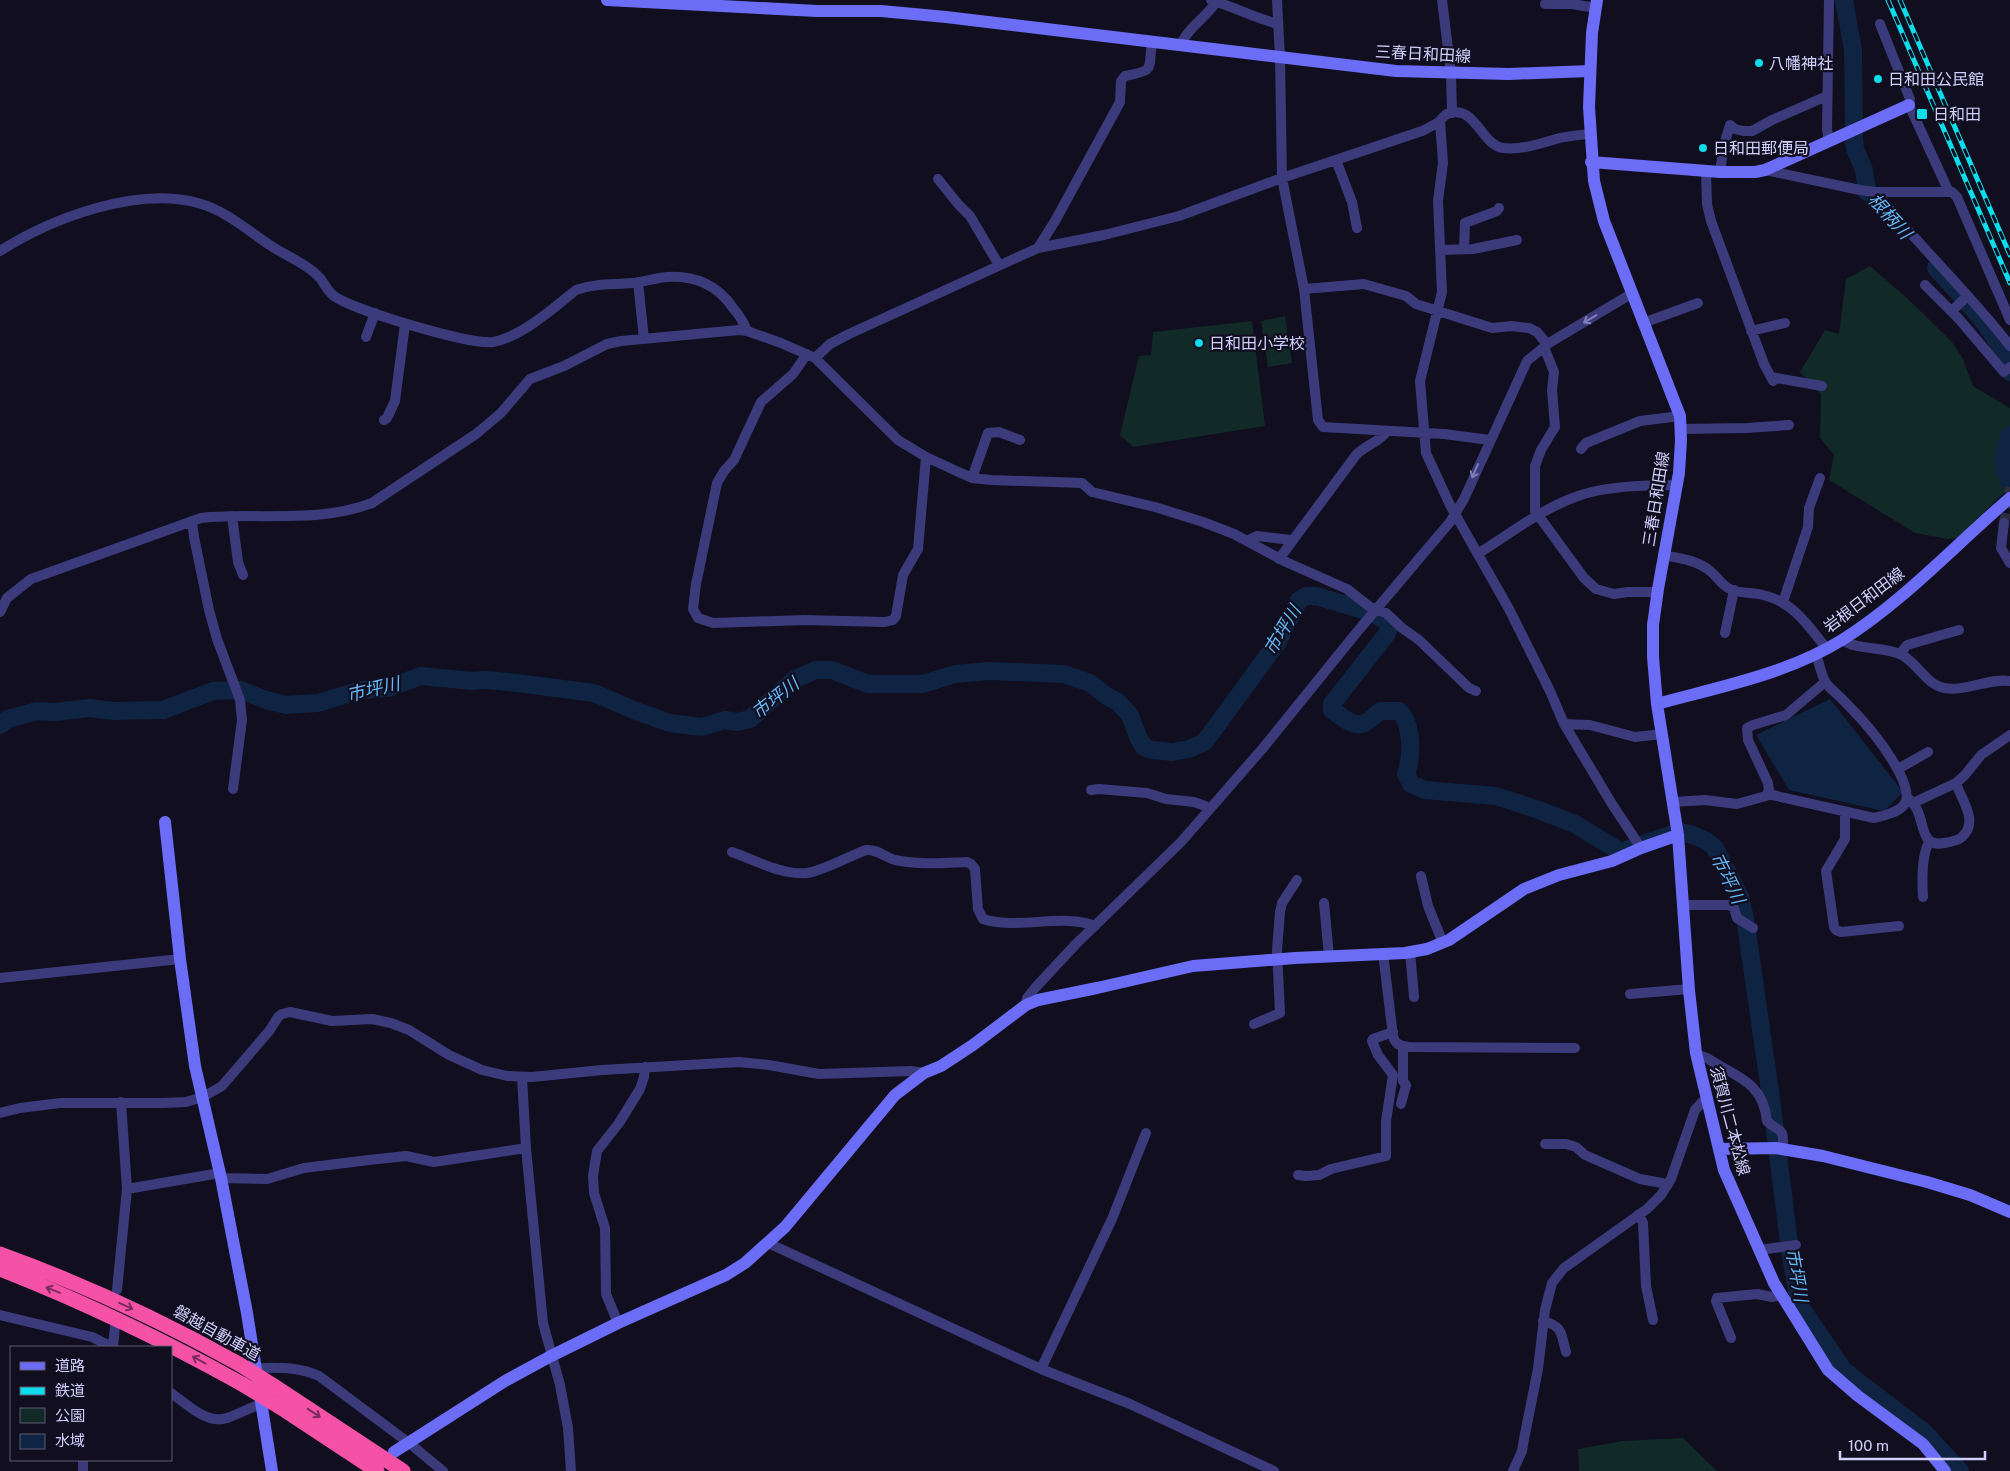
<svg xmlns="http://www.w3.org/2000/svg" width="2010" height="1471" viewBox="0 0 2010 1471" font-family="'Public Sans','Noto Sans JP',sans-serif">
<rect width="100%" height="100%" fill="#100e1f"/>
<!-- green -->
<path fill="#112927" d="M1870,266L1907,298L1952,342L1963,359L1973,386L2010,408V470L2005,492L1957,538L1947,539L1915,533L1829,480L1834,455L1820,438L1821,394L1800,372L1825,330L1839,334L1846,279Z
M1285,316L1292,363L1268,367L1261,321Z
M1252,321L1265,426L1133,447L1120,435L1139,356L1151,355L1153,332Z
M1683,1438L1717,1471H1579L1578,1449L1623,1441Z"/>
<!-- water -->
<path fill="#0f2442" d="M1830,699L1903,792L1884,811L1789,790L1756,735Z"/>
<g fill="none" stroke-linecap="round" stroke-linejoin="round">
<!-- river -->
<path stroke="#0f2442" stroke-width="18" d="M1844,0L1853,50L1854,139L1855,149L1864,170L1867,192L1871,194L1894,220
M1936,268C1964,300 1998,329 2010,372
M2010,435C2003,455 2000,463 2010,482
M0,725L8,719L37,711L55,712L90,708L113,711L163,710L213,691L241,690L266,700L286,705L318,703L361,690L388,688L421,676L472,681L485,680L509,682L594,693L636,711L670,723L702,727L725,720L737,722L750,719L795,679L816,670H832L868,684H923L955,674L989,671L1064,674L1090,683L1108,697L1118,702L1130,715L1138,737L1144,747L1152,750L1172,752L1189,749L1203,743L1209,736L1277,643L1299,600L1306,596H1316L1370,612L1391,624L1386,635L1335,700L1332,704V710C1354,725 1358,733 1380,711H1399C1413,724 1412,757 1406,774L1411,784L1425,790L1496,796L1536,809L1575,824L1621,852L1678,832C1690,833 1707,839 1715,848L1740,897L1745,918L1771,1098L1790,1251L1800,1306L1844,1371L1924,1432L1960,1471"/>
<!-- street-tunnel -->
<path stroke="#2d2b40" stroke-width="10" stroke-dasharray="10 5" stroke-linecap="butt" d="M2004,523L2010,487"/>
<!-- street -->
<path stroke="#3b3b7c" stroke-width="10" d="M1211,0C1234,7 1255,18 1278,24
M1277,0L1280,58L1282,178L1304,289L1318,420L1323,427L1444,434L1490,440
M1442,0L1451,73L1452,113
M1829,0L1827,129L1829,141
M1545,4H1572L1596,8
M1880,24L1910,99L1909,105L1949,192
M1181,45C1187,28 1207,17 1216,2
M1440,121L1443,163L1438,201L1442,292L1420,381L1426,453L1450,505L1509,609L1550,691L1564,724L1612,804L1641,848
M1336,160L1352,202L1357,228
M1765,170L1860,190L1876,192H1952L1957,197L2010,320
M1706,171L1707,204L1711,221L1764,364L1773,381
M1720,172L1724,145L1730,125L1735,129L1743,131H1752L1772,120L1827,96
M938,179L958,204L970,216L999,265
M1876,192C1918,246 1969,292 2010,346
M1038,248L1055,221L1120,102L1121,81L1125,76C1156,70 1148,70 1152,41
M1464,249L1465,223L1497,211L1499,208
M1440,250L1473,249L1517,240
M0,251C52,218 137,186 198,203C228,211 250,233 276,249C289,257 306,264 317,275C324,281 326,290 334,296C353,310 469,345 493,342C521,337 554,308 576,290C596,283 612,285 633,283C644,282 655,278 667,277C694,275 718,285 733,308C739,315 744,322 747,331
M638,282L644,339
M1925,285L1959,319L2004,372L2010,367
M1304,289L1364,284L1406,296L1416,304L1492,328L1511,326L1529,328L1537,332L1547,344
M1952,311L1967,296
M1643,323L1698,303
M1751,331L1785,323
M366,337L375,313
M807,354L793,374L761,402L734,460L724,471L717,483L696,584L693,609L698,618L713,623L804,620L885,622L893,620L896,616L903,575L918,549L926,457
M815,358L830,344L849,334L1038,248L1104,235L1179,216L1282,178L1422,131C1428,128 1434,125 1439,122C1442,119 1444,115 1447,114C1475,103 1481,145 1503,148C1521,150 1539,144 1556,139C1567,136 1579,135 1590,134
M1771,377L1822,386
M384,420L387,418L395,401L405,324
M1680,429L1747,428L1789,425
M1581,449L1586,443L1640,421L1680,416
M972,478L988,433L999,432L1020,440
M1538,515L1584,578L1596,589L1614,594L1628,592H1657
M232,516L238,562L243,575
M1536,516L1535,511V466L1541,450L1555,427L1552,390L1554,372L1544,347
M192,521L194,537L209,610L217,639L240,700L242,720L233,789
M2004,523L2001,548L2010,563
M1247,541L1257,536L1291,540
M1479,553C1511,533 1543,508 1578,496C1609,485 1645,486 1677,485
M1663,555C1679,558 1697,560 1710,571C1717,576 1721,585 1730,589C1741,594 1752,592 1763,595C1793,602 1808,625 1826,648
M1279,559L1356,455C1365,445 1380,442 1387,431
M1783,602L1808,527L1809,508L1820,478
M0,612L7,598L31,579L201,518C257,512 318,524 372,503L476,434L501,413L530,379L564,366L607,344L621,341L739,330L747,331L781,343L815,358L898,440L926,457L963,474L972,478L991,480L1082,483L1092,492L1155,507L1203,522L1234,534L1286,562L1347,589L1370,607L1386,613L1402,628L1419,640L1469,688L1476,691
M1725,633L1734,590
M1842,640C1859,651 1884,646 1902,655C1917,663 1927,685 1944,688C1966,692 1988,678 2010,681
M1900,654L1907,645L1959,630
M1564,724L1590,725L1635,737L1662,734
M1898,769L1928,752
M1091,790L1099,789L1147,793L1166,799L1194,802L1205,806L1209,810
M1768,794L1874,818C1906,811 1915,803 1899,772C1885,745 1866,723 1845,702C1839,695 1831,690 1826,683C1821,675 1819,663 1816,653
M1907,798C1929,812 1915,849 1944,843C1950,842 1958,841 1962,837C1980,821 1960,798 1956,783
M1673,802L1705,800L1737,804L1766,796L1769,790L1768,783L1748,740L1747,728L1753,725L1786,715L1825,682
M1913,803L1956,783L1965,775L1981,755L2010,735
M1845,812V839L1826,871L1834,927L1836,930L1841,932L1899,926
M732,852C755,860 783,876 808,873C824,870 850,856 866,850C878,849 884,857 895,860C919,865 943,863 967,862L971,864L975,869L978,909L983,919C1016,930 1065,913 1095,926
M1421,876L1428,906L1443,943
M1923,897C1922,881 1921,857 1929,842
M1324,903L1329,956
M1683,905H1729L1734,908L1737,918L1753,928
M1410,952L1414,997
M1383,953L1393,1036C1395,1045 1401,1046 1409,1047L1575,1048
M0,978L180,959
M1630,994L1689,989
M1026,1005L1027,998L1035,988L1076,944L1181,842L1209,810L1263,748L1357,632L1450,522L1464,499L1527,361L1549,343L1631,294
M1254,1024L1280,1013L1277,950L1280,912L1282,903L1297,880
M1697,1056H1701L1707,1058C1735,1077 1763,1081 1767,1121C1779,1134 1784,1124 1783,1149
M522,1077L526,1148L543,1323L560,1385L568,1428L571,1471
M1401,1104L1406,1085L1403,1081V1046
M0,1113L20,1108L60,1103H163L186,1102L203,1097L222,1086L270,1030L278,1017L282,1014L290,1012L332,1021L372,1019L391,1023L409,1030L449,1055L482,1070L507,1076L532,1077L602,1070L739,1062L769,1065L819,1074L911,1071L924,1073
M1545,1144H1566L1576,1147L1585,1155L1640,1179L1662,1183L1667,1186
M1298,1175L1306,1176L1319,1175L1331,1169L1386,1156V1121L1393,1075L1378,1055L1372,1041L1373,1039L1393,1032
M221,1178L267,1179L304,1168L369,1160L406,1156L434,1162L526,1148
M127,1189L220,1173
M1639,1214L1643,1223L1646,1286L1653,1320
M768,1243L1041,1369L1130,1404L1274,1471
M1759,1250L1796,1245
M117,1290L127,1189L121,1102
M0,1315L92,1337L112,1347
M1543,1321C1563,1326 1561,1334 1566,1352
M618,1323L606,1294L605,1228L594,1193L593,1176L597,1151L619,1123L640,1089L644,1077L645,1067
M1731,1338L1716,1301L1717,1298L1757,1294L1772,1297L1781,1295
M113,1347L115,1326
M254,1368C277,1368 298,1366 319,1376L409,1443L443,1471
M1041,1369L1112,1219L1146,1133
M171,1393C187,1404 207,1425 227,1418C239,1414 249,1408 261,1404
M83,1460V1471
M1513,1471L1522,1451L1524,1439L1538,1369L1545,1310L1552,1283L1564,1268L1647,1209L1661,1195L1671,1179L1695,1110L1706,1098"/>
<!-- secondary -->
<path stroke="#6b6df7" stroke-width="12" d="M607,0L817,11H881L946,17L1396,71L1509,74L1590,71
M1597,0L1592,33L1589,107L1594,181L1604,221L1680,416L1681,440L1679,473L1658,589L1653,625V657L1657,704L1678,835L1689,990L1696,1053L1724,1170L1774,1283L1828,1370L1858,1396L1923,1444L1945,1471
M1591,162L1720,172H1755L1765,170L1909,105
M1657,704C1719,687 1787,674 1842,640C1904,601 1955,545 2010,498
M165,822L180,959L195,1066L221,1178L247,1313L272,1471
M1719,1149L1776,1148L1823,1156L1927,1182L1970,1195L2010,1212
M394,1452L505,1381L551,1356L618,1323L726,1275L745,1263L785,1227L895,1095L924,1073L941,1066L973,1045L1026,1005L1038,1000L1097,988L1193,966L1295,958L1405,953L1427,949L1449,940L1524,889L1559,875L1612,861L1641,848L1678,835"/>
<!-- highway -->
<path stroke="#f551a6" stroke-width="15" d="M0,1254C83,1284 162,1321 239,1364
M0,1269C84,1302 163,1340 242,1384
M274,1386L403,1471
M280,1407L377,1471"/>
<defs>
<path id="rail" d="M1888,0L2010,283
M1900,0L2010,255"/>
</defs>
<!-- rail casing -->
<use href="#rail" stroke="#0ddcea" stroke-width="5"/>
<!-- rail -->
<use href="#rail" stroke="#100e1f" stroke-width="3" stroke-dasharray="9" stroke-linecap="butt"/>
<!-- highway-bridge -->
<path stroke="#f551a6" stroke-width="15" d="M239,1364L274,1386
M242,1384L280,1407"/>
</g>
<!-- one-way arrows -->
<defs><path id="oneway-shaft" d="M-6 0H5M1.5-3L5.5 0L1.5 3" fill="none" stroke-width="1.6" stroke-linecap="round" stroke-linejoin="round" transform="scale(1.25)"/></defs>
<g stroke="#7f7eb6">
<use href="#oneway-shaft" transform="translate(1590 319) rotate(149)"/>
<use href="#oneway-shaft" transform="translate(1475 471) rotate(114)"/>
</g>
<g stroke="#772c5c">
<use href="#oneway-shaft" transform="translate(53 1290) rotate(-158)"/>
<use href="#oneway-shaft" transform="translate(126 1306) rotate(25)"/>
<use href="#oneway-shaft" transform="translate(199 1360) rotate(-151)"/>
<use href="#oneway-shaft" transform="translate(314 1413) rotate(33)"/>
</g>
<!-- markers -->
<g fill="#0ddcea" stroke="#100e1f" stroke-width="2">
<circle cx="1759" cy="63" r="5"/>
<circle cx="1878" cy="79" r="5"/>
<rect x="1916" y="108" width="12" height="12" rx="2.5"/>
<circle cx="1703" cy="148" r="5"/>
<circle cx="1199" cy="343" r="5"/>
</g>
<g text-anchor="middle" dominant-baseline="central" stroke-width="4.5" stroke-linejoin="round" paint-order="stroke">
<!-- street labels -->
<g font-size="16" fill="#d2cffc" stroke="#100e1f">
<text transform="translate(1423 54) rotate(3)">三春日和田線</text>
<text transform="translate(1656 499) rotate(-81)">三春日和田線</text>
<text transform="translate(1864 600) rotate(-37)">岩根日和田線</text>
<text transform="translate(1730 1121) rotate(75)">須賀川二本松線</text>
<text transform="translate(217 1333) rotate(29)">磐越自動車道</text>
</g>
<!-- poi labels -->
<g font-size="16" fill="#d2cffc" stroke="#100e1f" text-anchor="start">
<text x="1769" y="63">八幡神社</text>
<text x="1888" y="79">日和田公民館</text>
<text x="1933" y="114">日和田</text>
<text x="1713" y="148">日和田郵便局</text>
<text x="1209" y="343">日和田小学校</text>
</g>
<!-- water labels -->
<g font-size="18" font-style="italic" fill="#63b7f6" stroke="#100e1f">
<text transform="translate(1890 216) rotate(48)">根柄川</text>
<text transform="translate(1282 630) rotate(-59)">市坪川</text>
<text transform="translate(373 689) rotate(-13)">市坪川</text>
<text transform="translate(775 698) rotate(-38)">市坪川</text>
<text transform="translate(1728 878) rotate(64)">市坪川</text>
<text transform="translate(1797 1275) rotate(80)">市坪川</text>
</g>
</g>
<!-- legend -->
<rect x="10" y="1346" width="162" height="115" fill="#100e1f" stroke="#5e5b77"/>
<rect x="20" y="1362" width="25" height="8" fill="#6b6df7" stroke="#5e5b77"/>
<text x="55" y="1371" font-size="15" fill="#d2cffc">道路</text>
<rect x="20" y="1387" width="25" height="8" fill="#0ddcea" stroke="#5e5b77"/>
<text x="55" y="1396" font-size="15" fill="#d2cffc">鉄道</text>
<rect x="20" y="1408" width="25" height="15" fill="#112927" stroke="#5e5b77"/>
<text x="55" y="1421" font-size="15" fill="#d2cffc">公園</text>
<rect x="20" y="1434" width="25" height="15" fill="#0f2442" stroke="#5e5b77"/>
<text x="55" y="1446" font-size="15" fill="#d2cffc">水域</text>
<!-- scale -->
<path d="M1840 1451v8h145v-8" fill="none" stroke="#d2cffc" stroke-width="2.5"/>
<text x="1848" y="1451" font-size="15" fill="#d2cffc" stroke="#100e1f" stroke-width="4" paint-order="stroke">100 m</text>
</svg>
